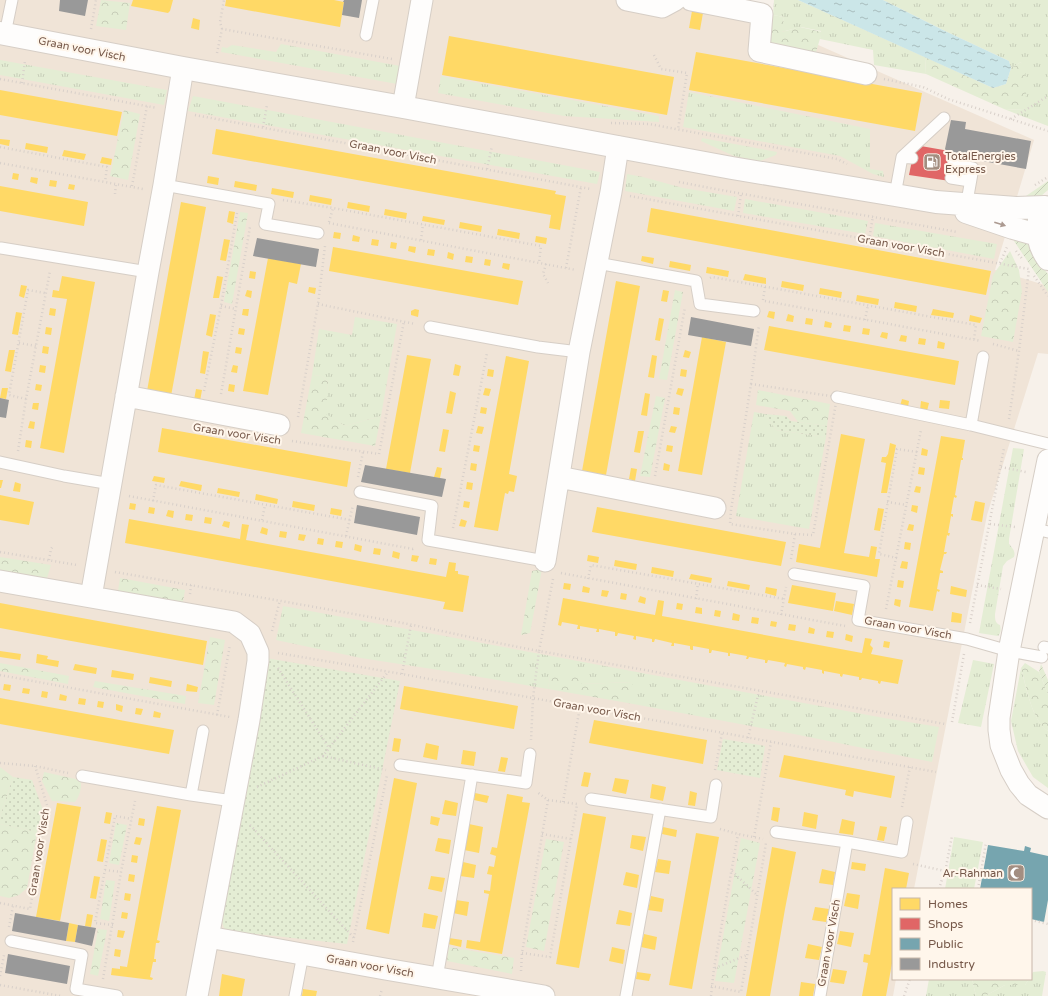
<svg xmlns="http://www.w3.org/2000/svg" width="1048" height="996" viewBox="0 0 1048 996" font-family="'Varela Round',sans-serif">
<defs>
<pattern id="grass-tufts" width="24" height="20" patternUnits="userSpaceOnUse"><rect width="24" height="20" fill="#e4edd4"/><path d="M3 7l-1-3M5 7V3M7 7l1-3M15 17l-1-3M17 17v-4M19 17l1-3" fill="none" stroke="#c7cdb8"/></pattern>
<pattern id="forest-crowns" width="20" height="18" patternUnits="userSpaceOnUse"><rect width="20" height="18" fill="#e4edd4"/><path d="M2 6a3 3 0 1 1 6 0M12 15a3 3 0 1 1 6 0" fill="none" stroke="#c7cdb8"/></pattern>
<pattern id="park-dots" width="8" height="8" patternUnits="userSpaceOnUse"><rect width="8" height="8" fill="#e4edd4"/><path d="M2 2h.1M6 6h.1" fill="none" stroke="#c7cdb8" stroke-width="1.8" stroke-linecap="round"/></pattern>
<pattern id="garden-furrows" width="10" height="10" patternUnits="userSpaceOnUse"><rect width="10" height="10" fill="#e4edd4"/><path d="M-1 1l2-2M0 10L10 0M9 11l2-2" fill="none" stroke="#c7cdb8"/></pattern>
<pattern id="water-ripples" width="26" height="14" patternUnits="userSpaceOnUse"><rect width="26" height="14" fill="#cbe6e8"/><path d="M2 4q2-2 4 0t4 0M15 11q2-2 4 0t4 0" fill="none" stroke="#a9bdbe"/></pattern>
</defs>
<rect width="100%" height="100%" fill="#f7f1ea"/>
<!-- residential -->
<path fill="#f0e4d7" d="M0,0H716L1034,140L995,270L1048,286V354L1038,353L987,515L914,889H893V979H896L893,996H0Z"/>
<!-- grass -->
<path fill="url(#grass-tufts)" d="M774,0H798L925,57L926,74L874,65L873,50L820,39L821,31L801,27L781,32L784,17L773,15Z
M883,0H1048V126L1004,109L1024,110L1021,62L1011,68L1009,61L945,31Z
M281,44L400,66L397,84L221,52L222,47L227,48L232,45L276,52Z
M0,60L167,90L164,105L0,75Z
M441,76L659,116V122L564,116L438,93Z
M689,92L870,129V169L883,171L884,177L873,174L840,156L683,127Z
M193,96L600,172L597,184L188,111Z
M702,138L777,152L776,155L760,161L734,156L701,141Z
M627,174L643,177L683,188L737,197L734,211L625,191Z
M745,199L868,221L865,234L743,213Z
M875,223L997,244L994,259L873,236Z
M355,317L397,324L381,416L345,426L325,414L328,382L322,376L312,375L319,329L352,335Z
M754,412L765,414L776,430L826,437L809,529L736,516Z
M1013,448L1024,449L1009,539V544C1012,548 1016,551 1014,557L1007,561L1003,566L995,614C995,619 995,623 1000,625C1001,630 1001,633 998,636L979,633Z
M283,606L884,718L939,727L932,762L794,734L628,703L632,682L582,684L550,676L548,689L445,671L361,658L276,640Z
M973,660L994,664L981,727L958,723Z
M1021,668C1026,686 1032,721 1048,731V788L1033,777L1018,751L1011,721Z
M954,837L983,842L974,889H945Z
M1043,971L1046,972L1042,996H985L1005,985H1025L1029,979H1031V976L1033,972Z
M929,979H972L976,996H926Z"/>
<!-- forest -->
<path fill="url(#forest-crowns)" d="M101,0L130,3L126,30L96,26Z
M773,15L784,17L782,32L800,27L822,32L816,52L779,46L768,41Z
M925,57L993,88L1006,84L1011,68L1021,62C1030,80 1026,92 1024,110L1004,109L926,74Z
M124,110L140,114L128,180L110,176Z
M240,212L248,213L232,304L224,302Z
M1010,251L1019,270L1022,291L1013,342L981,336L993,275Z
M675,290L683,292L667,380L659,379Z
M312,375L322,376L328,382L326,414L345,426L381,416L375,446L301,433Z
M758,390L830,404L827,426L798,422L790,411L756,405Z
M656,396L665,398L650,477L640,476Z
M0,557L51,565L47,578L0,572Z
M542,569L530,633L521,635L532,571Z
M120,578L185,590L183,602L118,591Z
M210,637L225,640L214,705L198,703Z
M0,663L69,676L68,684L0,671Z
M1025,663L1039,672L1048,694V731C1032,722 1026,685 1021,668Z
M574,671L582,684L633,682L628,703L548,689L550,676Z
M95,681L186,696L185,704L93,687Z
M0,767L13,777L0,817Z
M44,772L80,780C83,786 79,797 75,802L52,801L42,781Z
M116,823L127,825L119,865L109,863Z
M0,824L37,832L27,888L19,895L9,898L0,896Z
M741,838L760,843L734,983L715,981Z
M546,839L564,842L544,951L526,947Z
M106,880L115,881L109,921L100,919Z
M98,929L107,930L98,976L90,974Z
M449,947L514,958L512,974L447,961Z
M972,979H1029L1025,985H1005L985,996H976Z"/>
<!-- park -->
<path fill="url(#park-dots)" d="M765,414L786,416L791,421L827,426L826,437L776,430Z
M266,658L400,681L347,944L229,931L224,928L221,919Z
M723,739L765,746L760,778L717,770Z
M13,777L32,780L43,810L37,832L0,824V817Z"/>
<!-- garden -->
<path fill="url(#garden-furrows)" d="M1048,181V190L1041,196L1031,201L1023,198Z
M1014,237H1018L1032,248L1040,264L1048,274V292L1014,241Z
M1041,664L1048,680V694L1039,672Z"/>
<!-- water -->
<path fill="url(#water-ripples)" d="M798,0H883L945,31L1009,61L1011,68L1006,84L993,88Z"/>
<!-- homes -->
<path fill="#ffd966" d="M133,0H173L170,11L168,13L131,6Z
M226,0H334L344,2L340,27L225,6Z
M692,11L703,13L700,30L689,28Z
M193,18L200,20L199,30L191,28Z
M449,36L674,77L667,115L442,75Z
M696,52L922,93L915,131L689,90Z
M0,90L122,112L117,136L0,115Z
M216,129L556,191L555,194L566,196L560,230L549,228L551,215L212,154Z
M0,139L10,140L9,146L0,144Z
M26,143L48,147L47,153L25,149Z
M64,150L86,154L84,160L62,156Z
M102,157L112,159L111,165L100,163Z
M13,173L19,174L18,180L12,179Z
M208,176L219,178L218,185L207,183Z
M31,177L38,178L37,184L30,182Z
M50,180L57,181L56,187L49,186Z
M235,181L257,185L256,191L234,187Z
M69,184L75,185L74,190L68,189Z
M0,186L88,202L84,226L0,211Z
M272,188L294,192L293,198L271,194Z
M310,195L332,199L331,205L309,201Z
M181,202L206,207L171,396L147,391Z
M348,202L370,206L369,212L347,208Z
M651,208L991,271L986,295L647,232Z
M385,209L407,213L406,219L384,215Z
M229,211L235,212L233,224L227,222Z
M423,216L445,220L444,225L422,221Z
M460,222L482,226L481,232L459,228Z
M498,229L520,233L519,239L497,235Z
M334,232L341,233L340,239L333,238Z
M353,235L360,237L359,242L352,241Z
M536,236L547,238L546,244L535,242Z
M224,239L230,240L226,261L220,260Z
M372,239L379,240L378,246L371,245Z
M391,242L397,243L396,249L390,248Z
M409,246L416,247L415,253L408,251Z
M333,247L523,281L518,305L329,271Z
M428,249L435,250L434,256L427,255Z
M448,252L454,254L453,260L447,258Z
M466,256L473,257L472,263L465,262Z
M642,256L654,258L653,264L641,261Z
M268,258L301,264L297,284L289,282L268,395L243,391Z
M485,259L491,260L490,266L484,265Z
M670,261L691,265L690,271L669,267Z
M503,263L510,264L509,270L502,268Z
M707,267L729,271L728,277L706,273Z
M250,271L256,272L255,279L249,278Z
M745,274L766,278V284L743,280Z
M62,276L95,282L64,453L40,448L67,299L52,297L53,290L59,291Z
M217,276L223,277L219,298H213Z
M616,281L640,286L606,475L582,471Z
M782,281L804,285L803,291L781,287Z
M21,285L27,286L24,298L19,296Z
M309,287L316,288L315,294L308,292Z
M820,288L842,292L841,298L819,294Z
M247,290L252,291L251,298L245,296Z
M663,290L669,291L667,302L661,301Z
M857,295L879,299L878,305L856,301Z
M895,302L917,306L916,312L894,308Z
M50,308L56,309L55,316L49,315Z
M243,309H249L248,316L242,315Z
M415,309L419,310L418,317L411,315V311Z
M933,309L954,313L953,318L931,315Z
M769,311L775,312L774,319L767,317Z
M16,312L22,313L18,335L12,334Z
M210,314L216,315L212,337L206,335Z
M788,314L794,316L793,322L786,321Z
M970,315L982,318L980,323L969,321Z
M659,318L664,319L660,341L655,340Z
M806,318L813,319L812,325L805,324Z
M825,321L832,323L831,328L824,327Z
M844,325L851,326L850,332L843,331Z
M769,326L959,361L955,385L764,350Z
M46,327L52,328L51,335L45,334Z
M239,328L245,329L244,335L238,334Z
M863,328L870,329L869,335L862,334Z
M882,332L888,333L887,339L880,337Z
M901,335L907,336L906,342L899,341Z
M702,337L726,342L702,475L678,471Z
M919,338L926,339L925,345L918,344Z
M938,341L945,343L944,349L937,348Z
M43,346L49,347L48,354L42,353Z
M236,347L242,348L241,354L235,353Z
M9,350H15L11,372L5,371Z
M685,350L691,352L689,358L683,357Z
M203,351L209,352L205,374L200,373Z
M407,355L431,359L410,473L386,469Z
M652,355L657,356L654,378L648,377Z
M506,356L529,361L509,474L517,476L514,492L509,491L508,494L505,493L498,531L474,527Z
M455,364L461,366L459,376L453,375Z
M40,365L46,366L45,373L39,372Z
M233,365L238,366L237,373L231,372Z
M488,369L494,370L493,377L487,376Z
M681,369L687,370L686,377L680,376Z
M36,384L42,385L41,391L35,390Z
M229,384L235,385L234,392L228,391Z
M2,388H8L6,399L0,398Z
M485,388L491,389L489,396L483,395Z
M678,388L684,389L682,396L676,394Z
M196,389L202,390L200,401L194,400Z
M450,391L456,393L452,414L446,413Z
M645,393L650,394L647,416L641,415Z
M902,399L909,401L908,407L900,406Z
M940,400L950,401L949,409L939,408Z
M921,401L929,403L927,411L920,410Z
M33,403H39L38,410L32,409Z
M481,407L487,408L486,414L480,413Z
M674,407L680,408L679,415L673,414Z
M30,421L35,422L34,429L28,428Z
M478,426L484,427L482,434L476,433Z
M671,426L677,427L675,433L669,432Z
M162,428L351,462L347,487L158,452Z
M443,429L449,430L445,452L439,451Z
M638,431H644L640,453L634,452Z
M841,434L865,439L844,553L869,557L871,546L877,547L875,559H880L877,577L796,562L799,544L820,548Z
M941,436L965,440L962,458H963V460H961L955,495L957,496L956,498L954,497L951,514H953V517L951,516L948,533H950L949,536L947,535L944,552H947L946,554H944L940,570L943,571V573H940L937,589L940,590L939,592L937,591L933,611L909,607Z
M26,440L32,441L31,448L25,447Z
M890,443L896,445L887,493H881L886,463L881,462L882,457H886L888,454Z
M474,445L480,446L479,452L473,451Z
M667,445L673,446L672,452L666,451Z
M922,448L928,450L927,456L921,455Z
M471,463L477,464L476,471L470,470Z
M664,463L670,465L669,471L663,470Z
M437,467L442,468L440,478L434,477Z
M919,467L925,468L924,475L918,474Z
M631,468L637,469L635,481L629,479Z
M154,476L165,478L164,483L152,481Z
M0,480H3L1,488H0Z
M181,481L202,485L201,491L179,486Z
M15,482L21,484L20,492L13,491Z
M467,482L473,483L472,490L466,489Z
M916,486L921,487L920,493L914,492Z
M218,488L240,492L239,497L217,493Z
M256,494L278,499L277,504L255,500Z
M0,495L34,502L29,525L0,520Z
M293,501L315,505L314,511L292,507Z
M464,501L470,502L469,508L463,507Z
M975,501L985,503L982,522L971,520Z
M130,503L136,504L135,510L129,509Z
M912,505L918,506L917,513L911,511Z
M149,507L155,508L154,514L148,513Z
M597,507L786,542L781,566L592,532Z
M331,508L342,510L341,516L330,514Z
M878,508L884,509L880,531L874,530Z
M168,510L174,511L173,518L166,516Z
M186,514L193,515L192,521L185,520Z
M205,517L212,518L211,524L204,523Z
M129,519L240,539L242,524L249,525L246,540L446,577L449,562L456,563L455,571H458V574L469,576L463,612L443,609L445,602L125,543Z
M461,519L467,521L465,527L459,526Z
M224,521L230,522L229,528L222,526Z
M909,524L914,525L913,531L907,530Z
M262,527L268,529L267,535L260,533Z
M280,531L287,532L286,538L279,537Z
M299,534L306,535L304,541L298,540Z
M318,538L324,539L323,545L317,544Z
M336,541L343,542L342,548L335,547Z
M905,542L911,543L910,550L904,549Z
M355,544L362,546L361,552L354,550Z
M374,548L381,549L380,555L373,554Z
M393,551L400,553L399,559L392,557Z
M412,555L419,556L417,562L411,561Z
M588,555L599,557L598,563L587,561Z
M430,558L437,559L436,565L429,564Z
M615,560L637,564L636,570L614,566Z
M902,561L908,562L907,569L900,568Z
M652,567L674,571L673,577L651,573Z
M691,574L712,578L711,583L689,579Z
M898,580L904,581L903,588L897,587Z
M728,581L750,585L749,590L727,586Z
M564,583L571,584L570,590L563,589Z
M792,585L836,593L833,611L788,603Z
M583,586L590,588L589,593L582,592Z
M951,586L967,590L966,597L950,594Z
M766,587L777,589L776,596L765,593Z
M602,590L609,591L607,597L601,596Z
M621,593L627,594L626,600L620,599Z
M640,596L646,598L645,604L638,602Z
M563,598L655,615L658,600L664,601L662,616L862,653L865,638L872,639L870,645L873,648L871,654L903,660L898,684L881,681L880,684L878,683V681L862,678L861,680H859V677L843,674L842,677L840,676V674L824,671V674L822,673V670L806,667L805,670L803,669V667L787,664L786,667L784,666L785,663L768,660L767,663H765V660L749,657L748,659H746L747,656L730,653V656H728V653L712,650L711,653H709V649L693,646V650H691L690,649V646L674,643V646H671L672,643L655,639L654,642H652V639L636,636V640L633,639L634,636L618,633L617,636H615V632L599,629V632H596L597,629L580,626V629H577L578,625L562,622L561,626L558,625Z
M895,599L901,600L900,607L894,605Z
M836,601L854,604L852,615L834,611Z
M0,603L207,641L203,665L0,628Z
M677,603L683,604L682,610L676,609Z
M696,607L702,608V614L695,613Z
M715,610L721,611L720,617L714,616Z
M952,612L962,614L961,623L951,622Z
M733,613L740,615L739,621L732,620Z
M752,617L759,618L758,624L751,623Z
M771,621L777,622L776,627L770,626Z
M789,624L796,625L795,631L788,630Z
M809,627L815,629L814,634L808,633Z
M827,631L834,632L833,638L826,637Z
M846,634L853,636L852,642L845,640Z
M884,641L890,642L889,648L883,647Z
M0,651L21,654L20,660L0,657Z
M37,654L48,656L47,659L59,661L58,667L36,663Z
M75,664L97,668L96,674L73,670Z
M112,670L134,674L133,680L111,677Z
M150,677L172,681L171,687L149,683Z
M4,684L11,685L10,691L3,690Z
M187,684L198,687L197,692L186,691Z
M404,686L518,706L514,729L400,709Z
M23,688L30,689L29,694L22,693Z
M42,691L48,692L47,698L41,697Z
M60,694L67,696L66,701L59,700Z
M0,698L174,730L169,754L0,724Z
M79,698L86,699L85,705L78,704Z
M98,701L104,702L103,708L97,707Z
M116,704L123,706L122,712L116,710Z
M136,708L143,709L141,715L135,714Z
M154,711L161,713L160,718L153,717Z
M594,720L707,740L703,764L589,743Z
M394,738L401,739L399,752L392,751Z
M426,743L439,746L437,760L423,757Z
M463,750L476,752L474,766L461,764Z
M784,755L895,776L891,798L854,791L853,797L845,795L846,790L779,777Z
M501,757L508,758L505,772L498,771Z
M584,772L591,773L588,787L581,786Z
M394,778L417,783L389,934L366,929Z
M615,778L629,780L626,794L612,791Z
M652,784L666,787L663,801L650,798Z
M690,791L697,793L695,806L688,805Z
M475,793L489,796L487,803L474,800Z
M507,794L523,797L522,802L530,803L502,954L466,948L467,940L480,942L489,894L484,893V890L490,891L492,875L487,874L489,866L494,867L496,856L490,854L492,847L497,848Z
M445,800L458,803L456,816L442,814Z
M57,803L81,807L60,921L36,917Z
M157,806L181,810L157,940L160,941L159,943H156L154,959H156V962H153L150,977L153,978L152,980L111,975L112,968L120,969V966L127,967Z
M773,807L780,808L778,822L771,820Z
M106,812L112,813L110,824L104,823Z
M804,812L818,815L816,829L802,826Z
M583,813L606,817L579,968L556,964Z
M431,816L440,818L438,826L430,824Z
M139,818L145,819L144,826L138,825Z
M842,819L855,822L853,835L839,833Z
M469,824L483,827L479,853L464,850Z
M880,826L887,827L884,841L877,840Z
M663,827L677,830L676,837L662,834Z
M696,833L719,837L692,989L669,985Z
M632,835L646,837L643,851L630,848Z
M136,837L142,838L140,845L134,844Z
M438,838L451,840L449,854L435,851Z
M101,839L107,840L103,862L97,861Z
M772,847L796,852L785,909L770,996H746Z
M132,855L138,856L137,863L131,862Z
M658,859L671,861L669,874L655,872Z
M463,862L476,865L474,878L460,876Z
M852,862L866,864L865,871L851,869Z
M885,868L909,873L906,889H893V958L886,996H862L868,963L863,962L864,954L870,955Z
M822,869L835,872L833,885L819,883Z
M626,872L639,875L637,888L623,885Z
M129,874L135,875L134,882L128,881Z
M94,876L100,877L96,899L90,898Z
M431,876L445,878L442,892L428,889Z
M125,893L131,894L130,901L124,900Z
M847,893L860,895L858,909L844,906Z
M651,896L664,899L662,912L648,910Z
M456,900L469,902L467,916L453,913Z
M815,907L829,909L826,922L812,920Z
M619,910L632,913L630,926L616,924Z
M122,912L128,913L127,919L121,918Z
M424,913L438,916L435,929L422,927Z
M87,914L93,915L91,927L85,926Z
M69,923L78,925L75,942L66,941Z
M118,930L125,931L123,938L117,937Z
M840,931L854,933L851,947L837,944Z
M644,934L657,937L655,950L641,947Z
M449,938L462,940L461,947L448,944Z
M808,944L822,947L819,960L805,958Z
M612,947L625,950L623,964L609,961Z
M115,949L121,950L120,957L114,956Z
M833,969L847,971L844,984L830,982Z
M637,972L651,974L649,981L636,979Z
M222,974L245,979L242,996H219Z
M801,982L815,984L813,996H799Z
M303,989L317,991L316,996H302Z"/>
<!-- shops -->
<path fill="#e06666" d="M915,145L955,152L950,181L909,175Z"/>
<!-- public -->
<path fill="#76a5af" d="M988,845L1024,851L1025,846L1031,848L1030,852L1048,856V900L1044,922L1031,919V889H980Z"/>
<!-- industry -->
<path fill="#999" d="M60,0H88L85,16L59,11Z
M344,0H362L359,18L342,15L344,2H343Z
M951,120L966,122L965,129L1031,141L1026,169L950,155L945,149Z
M257,238L319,249L316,267L253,256Z
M691,317L754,329L751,346L688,335Z
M0,398L9,400L6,418L0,417Z
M365,465L446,479L442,497L361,482Z
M357,505L420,517L417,535L354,523Z
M15,913L69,923L66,941L12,931Z
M78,925L96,928L92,946L75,942Z
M8,954L70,966L67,984L5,973Z"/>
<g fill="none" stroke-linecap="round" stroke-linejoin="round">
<defs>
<path id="service" d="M5,34L12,0
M366,35L373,0
M902,157L944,118
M953,165L973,168L966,207
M951,178L970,181
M164,185L269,204L265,224L318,233
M895,195L902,157L912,158
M1,248L148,272
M597,263L696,281L700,304L754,311
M430,327L538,347L579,352
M837,397L971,425L1048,444
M971,425L983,357
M0,462L64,476L111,484
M360,492L432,506L428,540L545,561
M1035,529L1048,532
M794,574L864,586L858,620L967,639L1009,651L1042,657
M1044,647L1048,648
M400,765L526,783L530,754
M82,776L191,795L233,801
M191,795L203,731
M591,799L711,817L716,785
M776,832L847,842L902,852L907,822
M11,941L82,955L76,989L117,996
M437,978L472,775
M295,996L303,954
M626,996L660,809
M820,996L847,842"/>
<path id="minor" d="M627,0L662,7L675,0
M691,0L762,14L759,51L866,74
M403,107L422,0
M126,396L279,425
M1048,460L1009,651L999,718V730L1001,745L1011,770L1019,784L1028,795L1048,808
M559,477L715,508
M545,561L579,352L611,192L618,147
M0,581L234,622L250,634L258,652V661L249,720L197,996
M91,597L148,272L164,185L183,68
M208,937L385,969L544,996"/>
<path id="tertiary" d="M0,33L183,68L403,107L618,147L732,168L895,195L936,202L1016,208L1045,207
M966,212L1013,228L1038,235
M1039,220C1038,237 1038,245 1048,259"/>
</defs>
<!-- service casing -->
<use href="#service" stroke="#d6cec6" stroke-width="13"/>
<!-- minor casing -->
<use href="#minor" stroke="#d6cec6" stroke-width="23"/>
<!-- tertiary casing -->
<use href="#tertiary" stroke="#d6cec6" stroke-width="24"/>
<!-- path -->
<path stroke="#d8d0ca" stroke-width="2.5" stroke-dasharray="1 3" stroke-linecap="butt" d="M91,29L96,0
M222,29L220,22L224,0
M217,53L222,29L392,59
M654,55L661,69L687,73L678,129
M0,79L157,108
M884,79L923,87L948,99L1048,131
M22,83L25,61
M195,115L591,189
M1011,119L1048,96
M611,123L649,124L837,159L847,164
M263,127L267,105
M0,147L107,167L105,182
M0,163L143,189
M487,169L492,146
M679,182C772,200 865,215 957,232
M1035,185L1048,177
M132,186L147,106
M115,194L116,184
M630,196L1029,269L1019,351L1009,419
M283,200L333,208L541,246L539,263
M738,216L741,194
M329,222L333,208
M329,223L576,270
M421,240L423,224
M869,240L873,216
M1016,251L1023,260
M1000,263L1007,247
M546,264L543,274L548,283
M566,268L581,187
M1034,276L1048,296
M710,278L712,277L976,325L974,339
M763,300L765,287
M765,301L981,341
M318,304L415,324
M221,306L236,309
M865,320L868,305
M19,343L36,346
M993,344L1019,351
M751,384L837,397L813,535L795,534L730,524L731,510Z
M751,384L759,325
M204,391L221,306L237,213
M221,394L250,227
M26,399L9,395L28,290L45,293
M298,417L318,304L325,246
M292,441L379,454L404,321
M18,451L26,399L50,271
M1001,467L1026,472
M655,476L685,307
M358,477L363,452
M129,496L413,549L415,548
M153,501L156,485L350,520
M887,502L907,505
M262,520L265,505
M990,524L1015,527
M453,528L487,353
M346,536L353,505
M0,552L77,565
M897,558L879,554L897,449L917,452
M791,559L795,534
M49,560L51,549L53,546
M115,572C213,589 311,606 408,624C452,633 496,643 539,651L533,698L531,740
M561,573L845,626
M553,579L539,651L945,724
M588,579L591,565L784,599
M977,585L1001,589
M190,594L191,585
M696,599L698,583
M886,609L921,430
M781,615L786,587
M970,623L1004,448
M272,631L280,600
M278,653L402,674L936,772
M278,668L329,748
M402,674L411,625
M0,675L230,717
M217,715L230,645
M952,722L964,654
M748,738L759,691
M323,756L386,770
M0,763L35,766L68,773
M715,770L722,733
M257,787L323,756L388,672
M548,800L577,804
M563,802L580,707
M902,807L910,767
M250,825L354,938
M720,829L738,834L763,839
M542,834L571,839
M754,837L771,742
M913,864L945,871
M105,870L121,872
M732,871L757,895
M939,889L946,867L952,836
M978,889L986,843
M0,903L30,909L47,805L35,766
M1031,920L1048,924
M113,925L95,923L115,816L132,819
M9,927L13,906
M353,942L387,775
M522,953L550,957L577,805
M715,968L747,955
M521,971L522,953L548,800L537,792
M0,976L4,955
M103,979L121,872L135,801
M0,985L61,996
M711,986L741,992L766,843
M380,996L382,989
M711,996L714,968L738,834
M904,996L910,979"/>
<!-- service -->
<use href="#service" stroke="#fefdfc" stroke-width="11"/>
<!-- minor -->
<use href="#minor" stroke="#fefdfc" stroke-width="21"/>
<!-- tertiary -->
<use href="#tertiary" stroke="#fefdfc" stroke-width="22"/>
</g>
<!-- one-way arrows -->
<defs><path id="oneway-solid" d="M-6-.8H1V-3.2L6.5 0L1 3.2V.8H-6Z"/></defs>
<use fill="#ac9a91" href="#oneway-solid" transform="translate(1000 224) rotate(18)"/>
<!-- icons -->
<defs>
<symbol id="fuel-square" viewBox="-11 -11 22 22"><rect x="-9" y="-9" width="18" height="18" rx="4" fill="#a38e81" stroke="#fff6eb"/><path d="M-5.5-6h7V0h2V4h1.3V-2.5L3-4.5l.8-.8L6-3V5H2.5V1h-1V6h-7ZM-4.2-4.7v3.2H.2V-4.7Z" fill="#fff"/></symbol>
<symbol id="mosque-square" viewBox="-11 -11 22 22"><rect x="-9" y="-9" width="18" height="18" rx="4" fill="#a38e81" stroke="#fff6eb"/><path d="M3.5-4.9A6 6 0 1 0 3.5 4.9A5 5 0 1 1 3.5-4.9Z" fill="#fff"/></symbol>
</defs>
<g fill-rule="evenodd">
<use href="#fuel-square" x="922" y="152" width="20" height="20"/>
<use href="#mosque-square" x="1006" y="863" width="20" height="20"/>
</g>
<g text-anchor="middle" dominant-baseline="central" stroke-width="4" stroke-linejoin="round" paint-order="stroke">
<!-- street labels -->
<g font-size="11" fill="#765849" stroke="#fff6eb">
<text transform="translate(82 49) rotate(11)">Graan voor Visch</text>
<text transform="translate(393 152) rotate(11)">Graan voor Visch</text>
<text transform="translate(901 246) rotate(10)">Graan voor Visch</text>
<text transform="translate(237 434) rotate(9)">Graan voor Visch</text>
<text transform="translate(908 628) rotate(10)">Graan voor Visch</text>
<text transform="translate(597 710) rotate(10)">Graan voor Visch</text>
<text transform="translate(39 852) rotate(-81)">Graan voor Visch</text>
<text transform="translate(829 943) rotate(-80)">Graan voor Visch</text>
<text transform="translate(370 966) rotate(10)">Graan voor Visch</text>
</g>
<!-- poi labels -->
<g font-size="11" fill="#765849" stroke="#fff6eb" text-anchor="start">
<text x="945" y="156">TotalEnergies<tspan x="945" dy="13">Express</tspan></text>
<text x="1003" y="873" text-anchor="end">Ar-Rahman</text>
</g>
</g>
<!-- legend -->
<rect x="892" y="888" width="140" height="92" fill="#fff6eb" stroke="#c8b7aa"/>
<rect x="900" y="898" width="20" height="12" fill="#ffd966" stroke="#c8b7aa"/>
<text x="928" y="908" font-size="12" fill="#765849">Homes</text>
<rect x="900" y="918" width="20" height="12" fill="#e06666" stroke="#c8b7aa"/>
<text x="928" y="928" font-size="12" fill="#765849">Shops</text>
<rect x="900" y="938" width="20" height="12" fill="#76a5af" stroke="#c8b7aa"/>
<text x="928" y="948" font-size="12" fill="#765849">Public</text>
<rect x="900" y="958" width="20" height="12" fill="#999999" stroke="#c8b7aa"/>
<text x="928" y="968" font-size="12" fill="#765849">Industry</text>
</svg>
